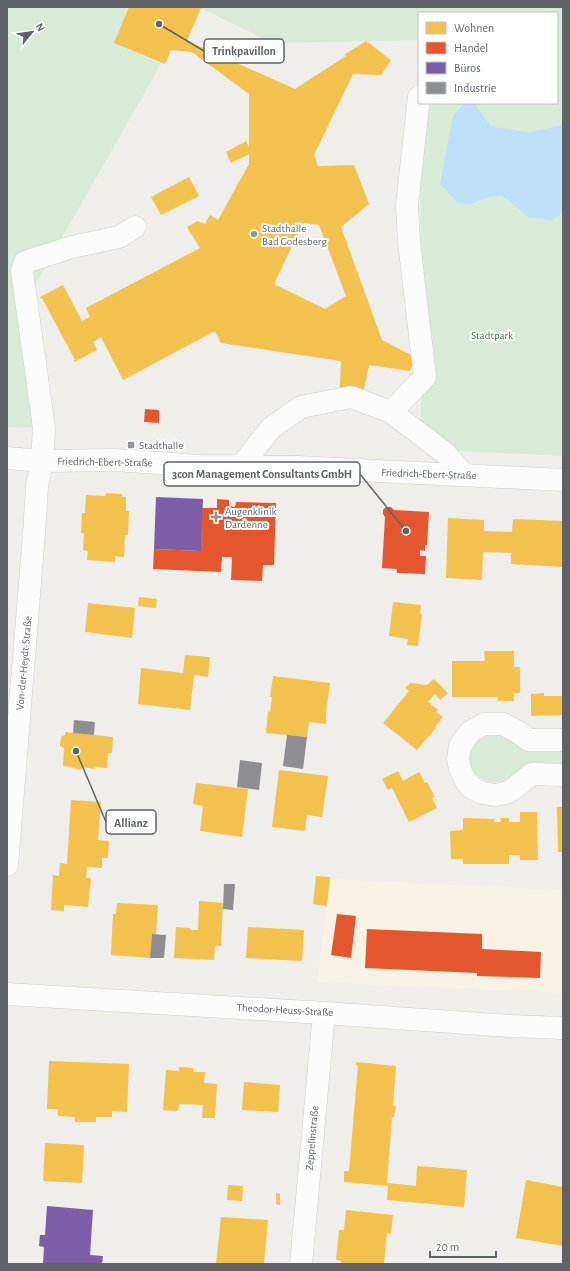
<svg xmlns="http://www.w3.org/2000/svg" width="570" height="1271" viewBox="0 0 570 1271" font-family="'Alegreya Sans',sans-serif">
<rect width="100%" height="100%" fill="#efeeea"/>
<!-- commercial -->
<path fill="#f7f3e4" d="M330,879L563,890V993L317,982Z"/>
<!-- green -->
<path fill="#d8ebd6" d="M7,7H129L114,43L161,64L35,285L37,428L7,427Z
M198,7H563V125L529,132L491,126L474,103H557V13H419V40L273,43Z
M420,103H465L470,204L489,197L502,196L513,204L552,220L563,213V456L421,449Z
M488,733H495L563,750V765C554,766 533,764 526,767C518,771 511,779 503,781C485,787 466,772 470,753C472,742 479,738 488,733Z"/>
<!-- water -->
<path fill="#bfe0f9" d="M464,103H474L491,126L529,132L563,125V213L552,220L528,217L513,204L502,196L489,197L470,204L458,203L440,184L453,116Z"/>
<!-- homes -->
<path fill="#f2c14e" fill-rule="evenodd" d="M129,7H198L201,8L187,41L295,89L346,56L344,55L366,41L391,60L381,75L353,74L314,155L318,166L354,165L369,204L341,227L382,340L415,357L410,371L369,365L360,408L339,405L341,361L221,343L215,331L123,380L101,337L93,342L97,350L74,362V360H75L42,298L41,299L40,297L63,285L82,321L90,317L86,308L200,248L187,227L198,221L205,224L210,215L218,220L249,164V154L231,163L226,152L246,141L249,147V94L192,52L171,50L165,64L114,43ZM303,223L319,225L346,296L325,309L274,284Z
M189,177L199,196L161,215L151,197Z
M106,493L122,494V497H126V511H129L128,535H125L124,557L115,556V562L87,560L88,551L83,550L84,533H81L82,513H85L86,495L105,496Z
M448,518L484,520V531L512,532L513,519L563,521V567L511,564V553L483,552L482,580L446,578Z
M139,597L157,599L156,608L138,606Z
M393,602L421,605L420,614H422L418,646L407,645L408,639L389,636Z
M88,603L135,608L132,638L85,632Z
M484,651H514V667H520V693H514V701H498V697H452V661H485Z
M185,655L210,657L208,677L194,675L190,710L138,704L141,668L183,673Z
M273,676L330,683L326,713V724L309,722L307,737L266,733L268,711L270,712L272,697H270Z
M434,679L448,693L440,700L435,694L428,702L438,710L436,712L443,717L435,727L436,728L417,750L383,723L409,691L405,688L410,683L427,685Z
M544,693V696H563V715L531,716V694Z
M65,732L113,737L112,753H108L107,768L95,767V769L83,767L80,770L76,769L73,767L63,766L64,748L60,746L61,737L62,736L65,735Z
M279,770L328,776L322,817L307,815L305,831L272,827Z
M398,771L403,781L419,772L425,783L427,782L435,797L432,798L437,808L409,822L392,788L388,790L382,779Z
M196,783L248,789L242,837L200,831L203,806L193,804Z
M71,800L101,802L98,840L109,841L108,858H102V868L87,867L86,878H91L88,907L64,905V911L51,910L53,875L59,876L60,863L67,864Z
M557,807H563V852H558Z
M520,812H537L538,860H520V855H509V864H463V859H451L450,831L463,830V818L494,819V822H501L500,818H509V822H520Z
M316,876L330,877L327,906L313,904Z
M199,901L223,903L221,946H215L214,960L174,958L176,927L190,928V930H198Z
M117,903L158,905L156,935L152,934L150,958L111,955L113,914H116Z
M248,927L304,930L302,961L246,958Z
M49,1061L129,1064L127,1112L112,1111V1117H96V1122H75V1117L58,1116V1109H47Z
M356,1062L396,1066L393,1106H396L394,1117H392L387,1183L416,1186L417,1166L467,1170L464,1207L387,1200L388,1186L344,1182V1171H349L358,1065H356Z
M179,1067L193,1068V1072H205L204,1083L217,1084L215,1118H202L203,1105L179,1104L178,1111L163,1110L166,1070L179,1071Z
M244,1082L280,1085L278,1112L242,1110Z
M45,1143L84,1145L82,1183L43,1181Z
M526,1180L563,1187V1246L516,1238Z
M228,1185L243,1186L242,1201L227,1200Z
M276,1193L280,1194V1205L276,1204Z
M346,1210L393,1215L391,1234L387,1233L384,1264H341V1261L336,1260L339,1230H344Z
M221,1217L268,1220L264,1264H216Z"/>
<!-- shops -->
<path fill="#e4572e" d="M145,409L159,410V423L144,422Z
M217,499L229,500V506L235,507L236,502L276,503L274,565H263L262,581L231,580L232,557H222L221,572L153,569L154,549L201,551L202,508H217Z
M386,507H391L394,510L429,512L427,545H425V551L420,550V556H426L425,574L397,573V569L382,568L385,517L383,514V510Z
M337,914L356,916L351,958L331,955Z
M367,929L482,934V949L541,952L540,978L477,976V973L365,968Z"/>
<!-- offices -->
<path fill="#7b5ea7" d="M156,497L203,499L201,551L154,549Z
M47,1206L93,1210L90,1255L103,1256L102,1264H43L44,1247L39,1246L40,1235H45Z"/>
<!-- industry -->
<path fill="#8d8d92" d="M74,720L95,722L94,735L73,733Z
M287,735L307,737L303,769L283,766Z
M240,760L262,763L259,790L237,787Z
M224,884H235L233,910L223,909Z
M152,934L166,935L164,958H150Z"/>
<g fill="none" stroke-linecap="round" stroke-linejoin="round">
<defs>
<path id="minor" d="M391,412L425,377L409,242L407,205L419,97
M7,458L42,461L116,460L200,466L297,467L563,480
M241,466L271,428L301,407L351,397L391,412L445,453L463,474
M563,740H529L518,732L503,724H484L470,732L460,746L458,759L460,769L465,780L471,787L482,793L495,795L506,793L513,789L532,774L563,775
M7,865L34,534L37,486L42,461L44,428L22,271L25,262L72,247L119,237L135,227
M7,994L324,1013L510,1026L563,1028
M301,1264L324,1013"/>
</defs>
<!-- minor casing -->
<use href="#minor" stroke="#cbcccc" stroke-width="23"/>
<!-- minor -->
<use href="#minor" stroke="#fdfcfc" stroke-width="22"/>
</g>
<!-- markers -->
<g fill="#919496" stroke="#fff" stroke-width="1.5">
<circle cx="254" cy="234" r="4"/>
<rect x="127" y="441" width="8" height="8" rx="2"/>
<path d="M214 511h4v4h4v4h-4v4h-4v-4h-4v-4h4z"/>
</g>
<g text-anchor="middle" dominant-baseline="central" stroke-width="4" stroke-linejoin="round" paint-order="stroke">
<!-- poi labels -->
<g font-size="11" fill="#5f6368" stroke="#fff" text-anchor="start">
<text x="262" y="228">Stadthalle<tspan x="262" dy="13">Bad Godesberg</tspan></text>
<text x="139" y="445">Stadthalle</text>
<text x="225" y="511">Augenklinik<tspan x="225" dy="13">Dardenne</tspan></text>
</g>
<!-- park labels -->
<g font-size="11" fill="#348238" stroke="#fff">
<text x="492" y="335">Stadtpark</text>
</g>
<!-- street labels -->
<g font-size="11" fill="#5f6368" stroke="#fff">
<text transform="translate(105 462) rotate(1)">Friedrich-Ebert-Straße</text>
<text transform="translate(429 474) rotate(2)">Friedrich-Ebert-Straße</text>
<text transform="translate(24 663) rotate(-85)">Von-der-Heydt-Straße</text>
<text transform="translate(285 1010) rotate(3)">Theodor-Heuss-Straße</text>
<text transform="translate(312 1138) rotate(-85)">Zeppelinstraße</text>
</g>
</g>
<!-- callouts -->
<path fill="none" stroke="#5f6368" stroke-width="1.5" d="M159 24L204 51M406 531L360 474M76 751L106 822"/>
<g fill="#5f6368" stroke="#fff" stroke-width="1.5">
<circle cx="159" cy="24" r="4"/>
<circle cx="406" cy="531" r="4"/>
<circle cx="76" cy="751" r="4"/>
</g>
<g fill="#fff" stroke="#5f6368" stroke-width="1.5">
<rect x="204" y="39" width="80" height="24" rx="4"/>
<rect x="164" y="462" width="196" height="24" rx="4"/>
<rect x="106" y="810" width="50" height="24" rx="4"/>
</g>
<g font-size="12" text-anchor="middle" font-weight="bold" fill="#5f6368">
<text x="244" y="55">Trinkpavillon</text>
<text x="262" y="478">3con Management Consultants GmbH</text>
<text x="131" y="827">Allianz</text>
</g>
<!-- border -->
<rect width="570" height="1271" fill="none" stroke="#5f6368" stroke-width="16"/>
<!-- legend -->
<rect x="418" y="12" width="140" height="92" fill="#ffffff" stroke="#bfc1c3"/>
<rect x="426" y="22" width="20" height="12" fill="#f2c14e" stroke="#bfc1c3"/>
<text x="454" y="32" font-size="12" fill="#5f6368">Wohnen</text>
<rect x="426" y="42" width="20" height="12" fill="#e4572e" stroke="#bfc1c3"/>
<text x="454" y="52" font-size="12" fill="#5f6368">Handel</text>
<rect x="426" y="62" width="20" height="12" fill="#7b5ea7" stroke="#bfc1c3"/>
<text x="454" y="72" font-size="12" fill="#5f6368">Büros</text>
<rect x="426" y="82" width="20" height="12" fill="#8d8d92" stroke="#bfc1c3"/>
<text x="454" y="92" font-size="12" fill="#5f6368">Industrie</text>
<!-- north arrow -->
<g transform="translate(32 32) rotate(60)" stroke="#ffffff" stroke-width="3" paint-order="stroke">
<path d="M0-3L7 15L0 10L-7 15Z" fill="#5f6368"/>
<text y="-6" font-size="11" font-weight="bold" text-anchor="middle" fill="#5f6368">N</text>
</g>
<!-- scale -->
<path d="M430 1251v6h66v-6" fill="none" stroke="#5f6368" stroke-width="2"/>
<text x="436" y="1251" font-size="12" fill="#5f6368" stroke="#ffffff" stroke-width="3" paint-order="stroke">20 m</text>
</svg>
